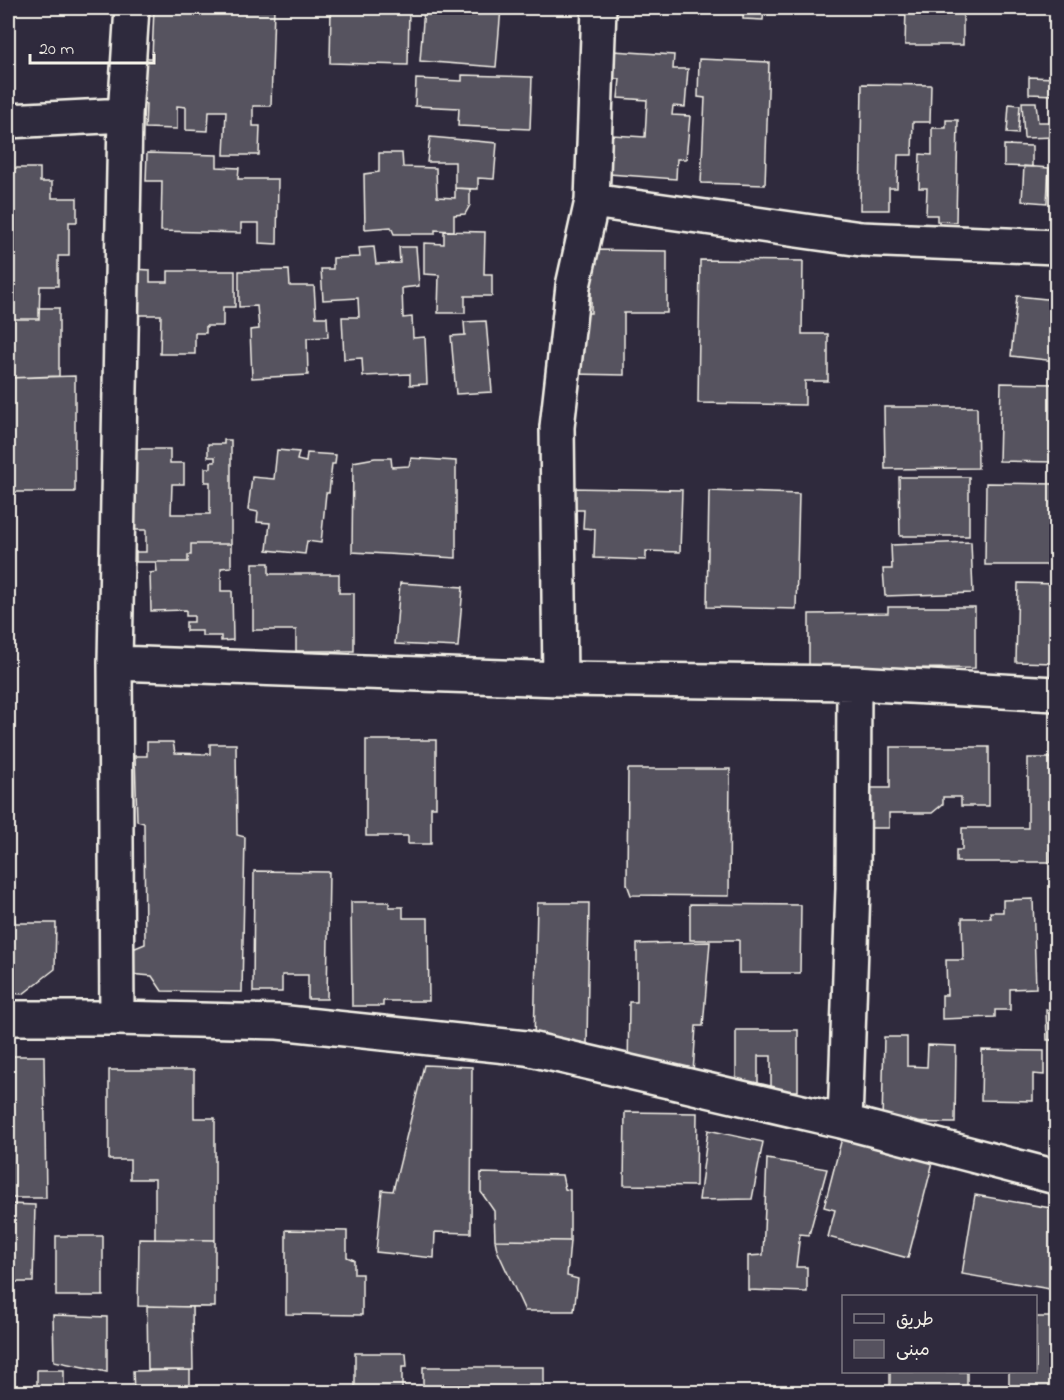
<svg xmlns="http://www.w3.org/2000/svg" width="1064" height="1400" viewBox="0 0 1064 1400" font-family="'Indie Flower','Playpen Sans Arabic',sans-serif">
<rect width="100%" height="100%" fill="#2f2a3d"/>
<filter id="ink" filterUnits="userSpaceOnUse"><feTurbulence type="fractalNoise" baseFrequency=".0167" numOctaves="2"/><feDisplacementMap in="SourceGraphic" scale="12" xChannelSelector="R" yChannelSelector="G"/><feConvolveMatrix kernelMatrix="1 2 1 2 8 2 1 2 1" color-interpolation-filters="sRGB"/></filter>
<g filter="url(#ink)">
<!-- building -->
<path fill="#56525f" stroke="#f4f1e8" stroke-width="1.5" d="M154,8H274L271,106H253V126H260L259,155H224L226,111H209L208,131L186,130V107L177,106V129L145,128L146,104L136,103L137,58H152Z
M331,8H409L408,65L330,63Z
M424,8H501L496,67L420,61Z
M743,8H764L763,20L743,19Z
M906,8H963V45H905Z
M613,51L674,55L673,69H688L685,107L673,106L672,115L690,116L686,159H677L676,179L609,174L612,135L645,137L647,100L618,98L620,79H611Z
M699,59L769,62L765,185L701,183L705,98L698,97Z
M462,75L532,77L530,129L458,126L459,108L415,106L416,79L462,81Z
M1029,77L1056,78V95L1029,94Z
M862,84L931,85L930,122H913L912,155H898L897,188H889V210H860Z
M1022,102H1036L1038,122H1056V137L1024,138Z
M1009,104L1020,105L1018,134L1007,133Z
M946,120H958L956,222L937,221V215H926L927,188H919L920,154L932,155V128H946Z
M430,137L497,143L494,179L478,178V189L455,188V162H427Z
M1004,145L1032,146V167L1004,166Z
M1056,152V194H1055Z
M147,153L217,155V167L239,168L238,179H278L277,244L259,243V223H241V233L161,231L162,181H146Z
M379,153H402L403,167L436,168L437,197L455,198V188L470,189V205L465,214L454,215V231L435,230V234H394L391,227L365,229L364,174L379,172Z
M1024,166L1049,168L1047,203L1022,201Z
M8,168H40V182H52V198H77V222H69V256H58V286H40L39,319H8Z
M444,231L485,232L484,274H492V296H465V313H438L439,275L424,274V243L444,244Z
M374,247L376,264L400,263L399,247H416L419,286L402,288L403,318L412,317L413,338L425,337L427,384L410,385V374L363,376L362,358L344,359L342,317H359L358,298L323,300L321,269H333V258L360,257L359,248Z
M591,250L667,251V313H624V375L573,374L574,313H591Z
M700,260L803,261L802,334H828V381H805V405L698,403Z
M133,269L150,270V282H168V271H235V307H223V326H206V333H195V354H160L161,315H132Z
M289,270L290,286H314L316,317H327L328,337L307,338L308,375L252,378L250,330L259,329L257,306L239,307V271Z
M1017,296L1056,300V361L1011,356Z
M39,308H59V376L8,378V319H39Z
M486,321L492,392L456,394L451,336L465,335L464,322Z
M75,376V492H8V378Z
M1001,383L1056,384V462L999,461Z
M884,407H977L978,468L885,469Z
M224,440H231V544H191V555H188V562H136V552H146V530H130V449H170V463H184V484H172L171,514H210V482H205V468H211V462H215V457H208V444H224Z
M277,450L299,452L297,460L306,462L307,453L336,455L335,464H332L329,493H326L321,543L307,541L305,554L267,550L270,523L257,522L258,512L248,510L252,477L274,479Z
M375,458H391L392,467L409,466L411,458L456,461V558L352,552L353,462Z
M899,477H969V536H900Z
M986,483L1056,484V565H985Z
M569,488L682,490L680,552L646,551V560L594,558L595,529L583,528L584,510H569Z
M709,491L799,494L796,609L707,607Z
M971,542L973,593L885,596L883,569H892L891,545Z
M191,544H231V567L221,568V591H232L233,640L221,641V636H202V631H186V622H194V616H186V610L151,611L150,573L157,572L156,562H188V555H191Z
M253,563H269V574H339V593H354V651H296V630H253Z
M400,583L463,587L458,647L395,644Z
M1018,583L1056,584V663L1016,662Z
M888,607H975V668L809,669V614L888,613Z
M366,740H436V807H431V844H408V836H366Z
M147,742H173L175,753L210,754V744H236L237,835L245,837L242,992L162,991L152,976L129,974L128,951L145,944L144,823L137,821L135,756H147Z
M890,747H989V806H961V797H943V804L932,813H889V828H869V788H890Z
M1028,758H1056V844H1051V862H956V850H962V828H1028Z
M628,769H730L729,896L631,895L627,884Z
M254,871L329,872L327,999H308V975H282V992H253Z
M8,892H12L15,923H56L55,969L23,994L8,993Z
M1033,899L1036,988L1010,989V1010H995V1017L942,1019V995H947L946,960H963L962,918H991L990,912H1003V900Z
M351,902H389V907H403V918H428L429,1001H383V1006H352Z
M537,903H589L587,1045L534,1044Z
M690,904L801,905L800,973H739V940H690Z
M710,942L703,1026H696L693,1073H628L629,1002H637V944Z
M1046,1010H1056V1040H1047Z
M736,1030H798V1091H771V1056H758V1091H736Z
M884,1037H907V1066L927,1067L928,1045L956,1046L955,1123L882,1122Z
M982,1050L1044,1051V1075L1033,1074V1101L981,1100Z
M8,1056H44L46,1198H8Z
M424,1065L472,1067L471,1233L435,1232L434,1258L376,1252L382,1190L393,1191Z
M109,1070H194V1118H215V1240L155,1239V1179H130V1160H109Z
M625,1112L697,1113L696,1186L624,1185Z
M708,1130L763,1142L752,1199L699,1200Z
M842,1138L933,1162L908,1258L828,1237L835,1210L824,1207Z
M767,1159L827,1169L809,1235L800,1234L796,1267H807V1292L748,1290V1256L763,1255Z
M481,1173L562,1175L565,1189L570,1190V1241L495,1240L494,1211L481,1192Z
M975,1195L1056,1209V1290L962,1274Z
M8,1204L35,1205L33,1282H8Z
M286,1230L347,1231V1257L354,1260V1274H362V1315L286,1314Z
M56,1236H103V1296H56Z
M139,1239L215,1240V1307L138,1306Z
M495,1240L570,1241L567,1276L578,1279L574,1311H525L497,1250Z
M147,1306L192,1307L193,1370H148Z
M53,1315L107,1317V1372L54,1361Z
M1036,1317H1056V1392H1009V1372H1036Z
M355,1353H406L407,1367H402V1392H355Z
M423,1367H544V1392H423Z
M37,1370H64V1392H37Z
M190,1370V1392H134L133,1371Z
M890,1372H967V1389L890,1390Z
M8,1376H14V1392H8Z"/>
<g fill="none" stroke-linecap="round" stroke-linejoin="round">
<defs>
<path id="minor" d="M8,121L125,115
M592,201L861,239L1056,247
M115,663L560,679L854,683L1056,694
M560,679L557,427L573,286L592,201L599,8
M8,1018H117L278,1022L526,1048L845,1122L1056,1177
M117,1018L115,663L125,115L132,8
M845,1122L853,888L854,683"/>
</defs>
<!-- minor casing -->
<use href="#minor" stroke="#f4f1e8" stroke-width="38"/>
<!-- minor -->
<use href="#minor" stroke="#2f2a3d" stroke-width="33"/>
</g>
</g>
<!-- margin -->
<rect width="1064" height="1400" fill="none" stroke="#2f2a3d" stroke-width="30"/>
<rect x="15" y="15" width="1034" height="1370" fill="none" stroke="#f4f1e8" stroke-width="2" filter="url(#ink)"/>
<!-- legend -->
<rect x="842" y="1295" width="195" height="78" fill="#2f2a3d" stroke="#7e7a81" stroke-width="1.5"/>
<rect x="854" y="1314" width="30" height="9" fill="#2f2a3d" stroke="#7e7a81" stroke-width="1.5"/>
<text x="896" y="1325" font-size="18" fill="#f4f1e8">طريق</text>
<rect x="854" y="1340" width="30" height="18" fill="#56525f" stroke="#7e7a81" stroke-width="1.5"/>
<text x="896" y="1355" font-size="18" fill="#f4f1e8">مبنى</text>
<!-- scale -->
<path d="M30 54v9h124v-9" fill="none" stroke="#f4f1e8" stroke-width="3"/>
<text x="39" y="54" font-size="18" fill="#f4f1e8" stroke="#2f2a3d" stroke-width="4.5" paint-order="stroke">20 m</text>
</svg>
